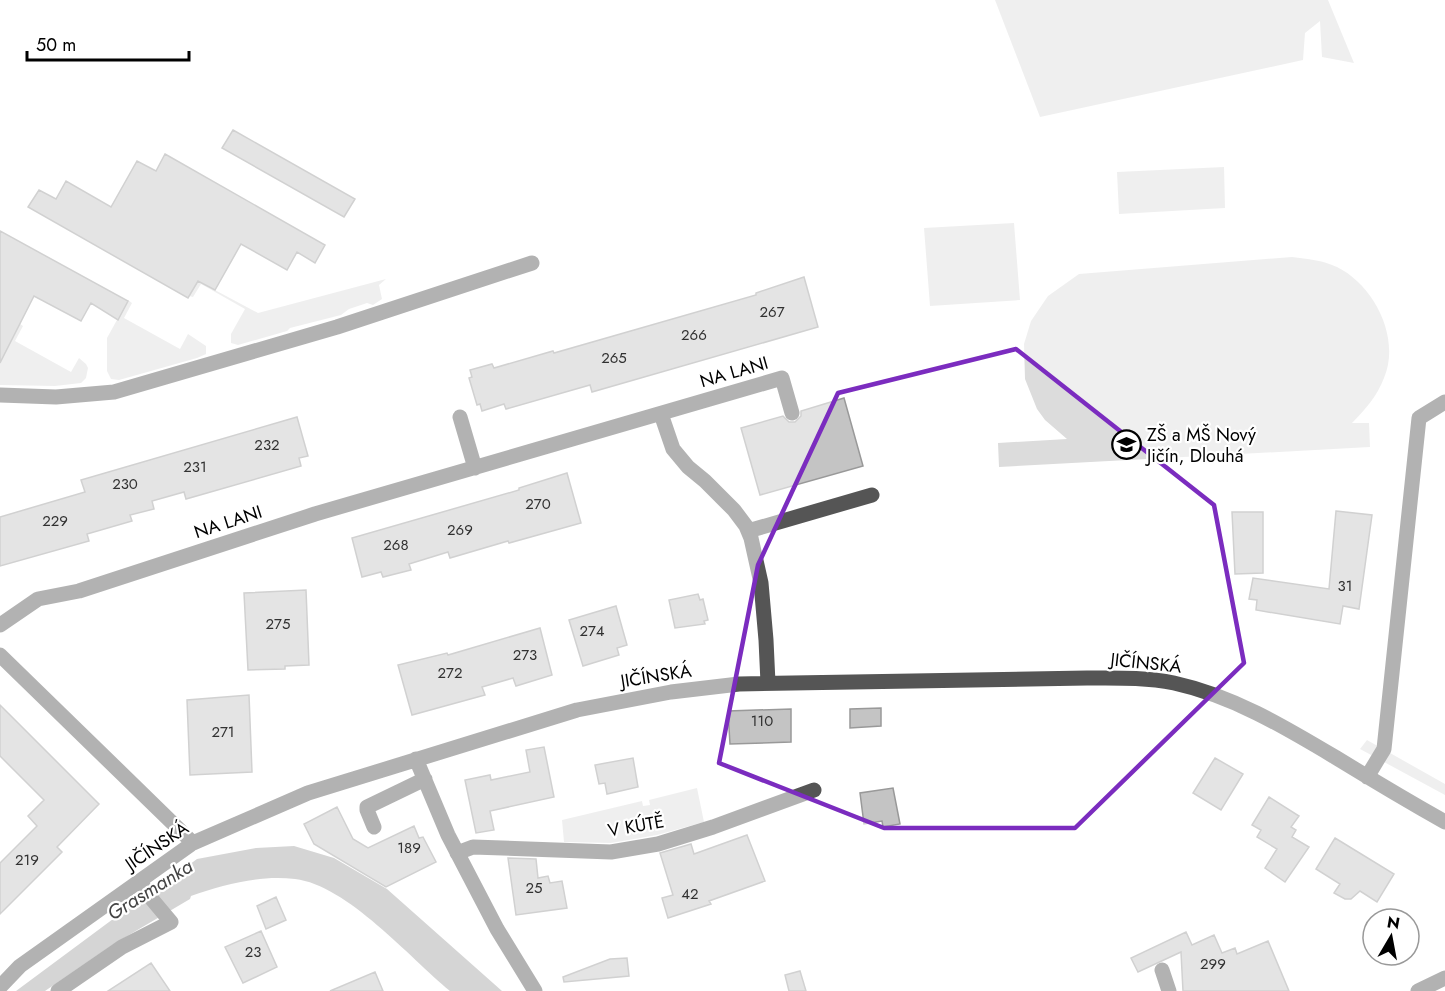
<svg xmlns="http://www.w3.org/2000/svg" width="1445" height="991" viewBox="0 0 1445 991" font-family="Jost,sans-serif">
<rect width="100%" height="100%" fill="#fff"/>
<!-- green -->
<path fill="#dcdcdc" d="M995,0H1328L1354,63L1322,57L1320,21L1305,33L1303,60L1040,117Z
M1224,167L1225,208L1119,214L1117,172Z
M1014,223L1020,300L930,306L924,228Z
M1292,257C1308,259 1322,260 1337,267C1374,285 1401,338 1384,378C1377,396 1366,409 1352,423H1369L1370,447L999,467L998,443L1067,439L1045,420L1037,409L1025,379L1024,344L1031,321L1048,296L1079,274Z
M386,279L379,285L382,299L373,305L367,303L349,309L341,315L290,328L287,331L238,345L231,343V334L245,309L201,284L193,297L189,296L198,281L258,313Z
M128,300L132,303L124,318L180,349L188,334L206,346V354L197,358L119,380L111,379L107,371V338Z
M20,324L23,326L15,341L71,372L79,358L86,364L88,368L86,378L81,383L55,386L0,385V337L10,343Z
M1367,740L1445,784V795L1360,749Z
M697,788L704,822L657,835L611,843L564,842L562,820L642,801L643,806L650,805L649,800Z"/>
<!-- water -->
<path fill="#a3a3a3" d="M294,846L334,858L387,889L502,991H450C410,958 347,885 295,879C260,875 224,884 191,896L190,899L112,945L45,991H16L140,899L145,901L155,894V890L197,859L256,848Z"/>
<!-- building -->
<path fill="#c4c4c4" stroke="#999" stroke-width="1.5" d="M233,130L355,199L344,217L222,148Z
M165,154L325,245L315,263L297,252L287,270L241,244L215,290L198,281L188,298L28,207L39,190L56,199L66,181L111,207L137,161L156,171Z
M0,231L128,301L118,320L91,303L81,321L34,296L0,363Z
M804,277L818,327L592,392L590,385L506,409L504,404L482,411L480,404L477,405L469,378L472,377L470,370L492,364L494,368L553,351L554,353L756,295V293Z
M844,398L863,466L760,495L741,428L783,416L789,422H795L801,416V411Z
M297,417L308,456L299,458L301,466L186,499L184,492L152,501L154,509L130,515L132,521L87,534L89,541L0,566V517L85,492L81,480Z
M567,473L581,523L509,543L508,541L450,558L448,552L409,564L411,570L383,577L381,572L362,577L352,538L519,490V488Z
M1336,511L1372,515L1359,609L1343,606L1340,624L1256,610L1257,600L1249,599L1253,578L1329,589Z
M1232,512H1263V573L1235,574Z
M306,590L309,665L285,666V669L248,670L244,593Z
M698,594L700,600L703,599L708,620L704,621L705,624L675,628L669,600Z
M616,606L627,645L617,648L619,655L583,666L569,620Z
M540,628L552,675L516,686L513,678L482,687L485,695L412,715L398,665L447,653L448,655Z
M249,695L252,772L190,775L187,700Z
M0,705L99,804L57,847L62,852L0,914V863L37,826L28,816L44,800L0,756Z
M881,708V726L850,728V709Z
M791,709V742L730,744L728,711Z
M544,747L554,797L490,811L494,830L476,833L465,780L490,775L491,780L530,772L526,750Z
M633,758L638,787L607,794L605,783L599,784L595,765Z
M1215,758L1243,774L1221,810L1193,793Z
M893,788L900,824L883,827L882,821L864,824L860,793Z
M1269,797L1299,816L1291,827L1296,830L1292,837L1309,847L1285,882L1265,868L1277,849L1257,837L1261,830L1252,825Z
M337,807L353,839L368,848L414,826L419,838L423,837L436,862L386,887L314,844L304,824Z
M747,835L765,881L709,901L711,904L668,918L662,898L673,895L660,853L691,844L694,854Z
M1335,838L1394,874L1377,902L1360,891L1351,899H1345L1334,893L1340,884L1316,869Z
M508,858L536,859L538,878L548,876L550,883L562,881L567,908L516,915Z
M276,897L286,920L266,929L257,906Z
M261,931L277,967L243,983L225,947Z
M1186,932L1192,945L1214,935L1222,953L1235,948L1237,954L1268,941L1289,991H1183L1181,952L1138,972L1131,958Z
M627,958L629,976L564,982L563,977L610,959Z
M151,963L170,991H108Z
M800,971L806,991H789L785,975Z
M375,972L383,991H330Z"/>
<g fill="none" stroke-linecap="round" stroke-linejoin="round">
<!-- minor -->
<path stroke="#555" stroke-width="15" d="M0,395L56,397L114,392L337,327L532,263
M661,414L673,449L688,467L705,481L734,510L746,526L751,538L761,583L766,640L768,683
M460,417L475,468
M748,531L872,495
M0,625L38,599L79,591L315,514L782,378L792,413
M0,655L193,843
M416,759L448,835L497,929L535,991
M1367,777L1384,749L1419,418L1445,402
M374,827L367,810V807L425,779
M457,853L473,847L611,852L658,844L713,827L814,790
M1162,970L1169,991
M0,987L20,966L193,843L308,793L577,710L671,692L739,684L1087,678C1116,678 1145,677 1174,683C1233,696 1283,726 1335,757C1371,779 1408,801 1445,822
M58,991L122,947L171,922L150,897L140,881
M1418,991L1445,978"/>
</g>
<!-- marked area -->
<path d="M0 0H1445V991H0ZM1016,349L1214,505L1244,663L1075,828H884L719,763L758,565L838,393Z" fill="#fff" fill-opacity=".55" fill-rule="evenodd"/>
<path fill="none" stroke="#7b2cbf" stroke-width="4.5" stroke-linejoin="round" d="M1016,349L1214,505L1244,663L1075,828H884L719,763L758,565L838,393Z"/>
<!-- icons -->
<defs>
<symbol id="school-ring" viewBox="-11 -11 22 22"><circle r="9.5" fill="#fff" stroke="#000" stroke-width="1.5"/><path d="M0-5L7-2L0 1L-7-2ZM-4 1L0 2.5L4 1V4Q0 6-4 4Z" fill="#000"/></symbol>
</defs>
<g fill-rule="evenodd">
<use href="#school-ring" x="1110" y="428" width="33" height="33"/>
</g>
<g text-anchor="middle" dominant-baseline="central" stroke-width="4.5" stroke-linejoin="round" paint-order="stroke">
<!-- number labels -->
<g font-size="15" fill="#313131">
<text x="772" y="312">267</text>
<text x="694" y="335">266</text>
<text x="614" y="358">265</text>
<text x="267" y="445">232</text>
<text x="195" y="467">231</text>
<text x="125" y="484">230</text>
<text x="538" y="504">270</text>
<text x="55" y="521">229</text>
<text x="460" y="530">269</text>
<text x="396" y="545">268</text>
<text x="1345" y="586">31</text>
<text x="278" y="624">275</text>
<text x="592" y="631">274</text>
<text x="525" y="655">273</text>
<text x="450" y="673">272</text>
<text x="762" y="721">110</text>
<text x="223" y="732">271</text>
<text x="409" y="848">189</text>
<text x="27" y="860">219</text>
<text x="534" y="888">25</text>
<text x="690" y="894">42</text>
<text x="253" y="952">23</text>
<text x="1213" y="964">299</text>
</g>
<!-- street labels -->
<g font-size="18" fill="#000" stroke="#fff">
<text transform="translate(734 372) rotate(-16)">NA LANI</text>
<text transform="translate(228 522) rotate(-18)">NA LANI</text>
<text transform="translate(1146 663) rotate(6)">JIČÍNSKÁ</text>
<text transform="translate(656 676) rotate(-9)">JIČÍNSKÁ</text>
<text transform="translate(636 826) rotate(-10)">V KÚTĚ</text>
<text transform="translate(157 846) rotate(-34)">JIČÍNSKÁ</text>
</g>
<!-- poi labels -->
<g font-size="18" fill="#000" stroke="#fff" text-anchor="start">
<text x="1147" y="435">ZŠ a MŠ Nový<tspan x="1147" dy="21">Jičín, Dlouhá</tspan></text>
</g>
<!-- water labels -->
<g font-size="20" font-style="italic" fill="#444" stroke="#fff">
<text transform="translate(150 890) rotate(-32)">Grasmanka</text>
</g>
</g>
<!-- north arrow -->
<g transform="translate(1391 937) rotate(10)"><circle r="28" fill="#ffffff" stroke="#999999" stroke-width="1.5"/>
<path d="M0-4.5L10 22L0 15L-10 22Z" fill="#000000"/>
<text y="-9" font-size="16" font-weight="bold" text-anchor="middle" fill="#000000">N</text>
</g>
<!-- scale -->
<path d="M27 51v9h162v-9" fill="none" stroke="#000000" stroke-width="3"/>
<text x="36" y="51" font-size="18" fill="#000000" stroke="#ffffff" stroke-width="4.5" paint-order="stroke">50 m</text>
</svg>
